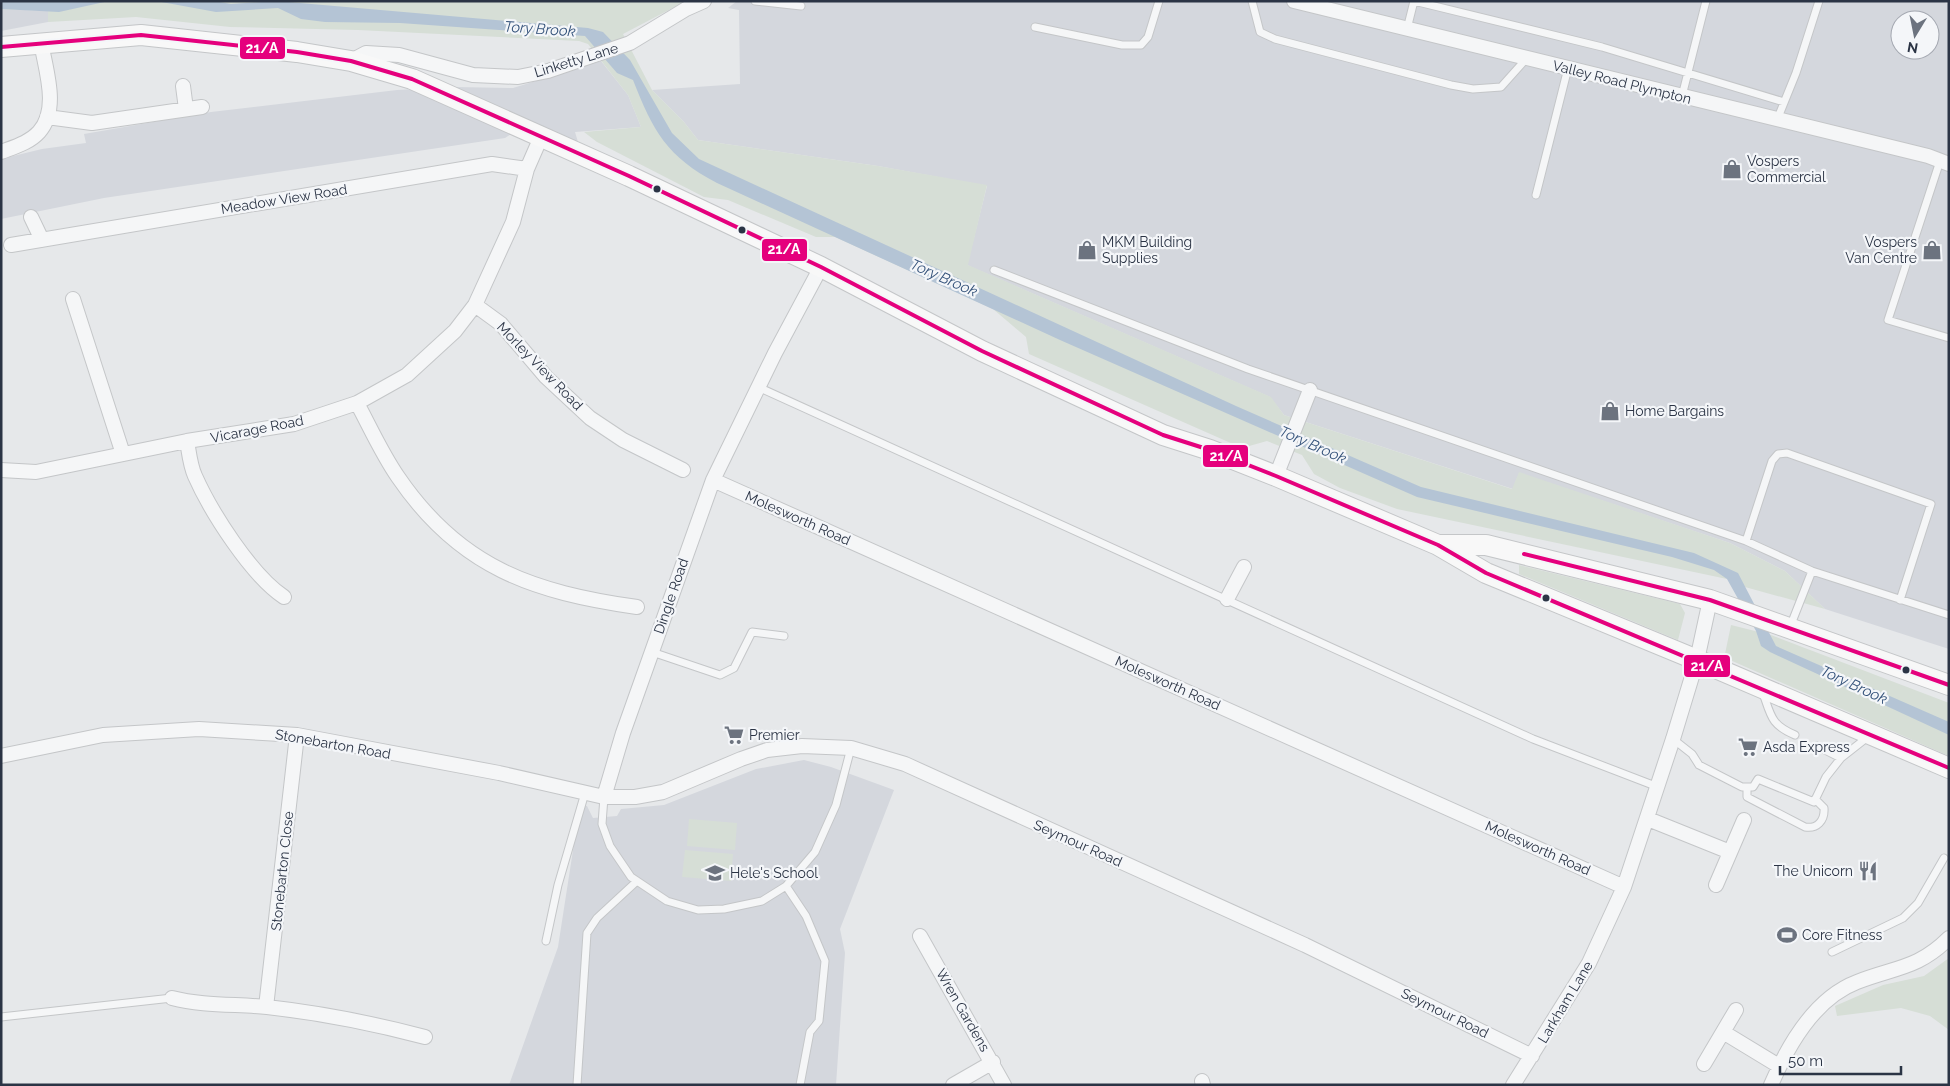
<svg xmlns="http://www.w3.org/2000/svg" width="1950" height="1086" viewBox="0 0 1950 1086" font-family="Raleway,sans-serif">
<rect width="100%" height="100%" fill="#e6e8ea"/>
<!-- built -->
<path fill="#d4d7dd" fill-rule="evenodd" d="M737,1H1943L1949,5V649L1825,609L1785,571L1730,543L1519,473L1513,489L1284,415L1270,397L967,265L987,186L878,166L698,140L684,122L652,90L740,84L739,10L728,8ZM1900,20H1930V50H1900Z
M1,9L48,11V22L1,31Z
M601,61L628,95L641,127L575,132L578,142L528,123L505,138L104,198L1,219V159L42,149L86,143L84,134L211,112L397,90L455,87L513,88Z
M804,760L831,767L894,790L840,929L845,953L836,1085H509L558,947L580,805L587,806L593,818L617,816L621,809L664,805L756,769Z"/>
<!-- green -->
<path fill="#d6ded6" d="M1,1H686L623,34L652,90L684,122L698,140L878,166L987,185L968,265L1271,397L1284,415L1512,489L1519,472L1730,543L1785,571L1825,609L1745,587L1727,579L1397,509L1340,488L1314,474L1302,455L1267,441L1242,448L1029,354L1026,337L993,309L835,237H816L728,200L704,197L597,142L584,132L641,127L628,95L588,44L579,41L358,30L230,27L136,17L48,22V11L1,9Z
M1519,565L1680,604L1685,613L1678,640L1519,574Z
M1731,625L1771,635L1949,703V756L1730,660L1725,654Z
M689,819L737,823L735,850L687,846Z
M685,850L733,854L731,881L682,877Z
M1949,958V1030L1930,1016L1901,1008L1837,1016L1835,1006L1883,985L1924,976Z"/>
<!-- water -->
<path fill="#b4c4d5" d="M1,1H109L59,12L1,9Z
M156,1H214L231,4L277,1L588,28L603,32L630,60L672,133L699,159L1236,406L1421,487L1694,553L1738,573L1776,646L1949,722V735L1770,652L1761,646L1756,631L1727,579L1714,570L1672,557L1417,497L1060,340L717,183C667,157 653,131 633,80L617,73L585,36L400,23L325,22L301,19L278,8L216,12Z"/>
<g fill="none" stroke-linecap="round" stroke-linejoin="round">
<defs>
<path id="lane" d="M755,1L801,6
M1252,1L1260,32L1275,39L1451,85L1473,89L1501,87L1527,58
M1414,1L1602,47L1784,102
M1035,27L1122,45H1141L1148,37L1159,1
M1407,29L1414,1
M1682,96L1706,1
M1777,120L1796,73L1819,1
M1940,161L1888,320L1949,338
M1536,195L1568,68
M994,270L1248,369L1746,541L1812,571L1949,615
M758,387L1533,739L1658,787
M1746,541L1772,461L1778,454L1787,453L1931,504L1900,600
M1790,627L1812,571
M652,652L720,675L734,668L752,632L784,636
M1763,693C1771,716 1771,725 1795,735
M1673,739L1692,754L1699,765L1742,787H1753L1758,779L1814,802L1826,777L1841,758
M1817,746L1841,758L1869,736
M1747,787V797L1805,827C1817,829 1825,821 1824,808L1815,799
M604,797L602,824L610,846L631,877L667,901L698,910L724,909L762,901L786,886L815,852L836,805L851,748
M786,886L806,916L825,961L819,1021L810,1032L800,1085
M546,941L558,885L585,793
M1832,952L1903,918L1918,903L1944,858
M1,1017L172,998
M577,1085L587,933L597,918L637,881"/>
<path id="street" d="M1294,1L1928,156L1949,164
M351,61L366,53L399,55L473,75L518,77L548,71L630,43L686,9L704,1
M183,86L186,109
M47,117L92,123L202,107
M1,152C14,147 29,143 39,132C60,109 45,68 41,42
M31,217L42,240
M11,245L492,164L527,169
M73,299L123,454
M475,305L501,324L546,377L590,418L623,440L683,470
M357,403C370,427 382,454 398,477C460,568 533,592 637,607
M187,441C189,452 190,465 195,476C211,512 251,575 284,597
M1,470L36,472L187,441L294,424L357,403L407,375L455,331L475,305L513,222L527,169L541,137
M1276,476L1310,390
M713,480L1624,887
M1227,599L1244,567
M1,756L103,735L199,729L297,735L499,773L604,797H635L663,792L741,759L767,750L802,746L851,748L905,764L1305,945L1532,1056
M604,797L623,733L713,480L775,353L821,267
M1648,819L1730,852
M1716,885L1744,820
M920,936L1004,1085
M172,998C203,1006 236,1004 267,1007C321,1013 372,1023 425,1037
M266,1007L297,735
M1723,1032L1779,1066
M1704,1064L1736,1010
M1202,1081L1203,1085
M953,1085L993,1062
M1513,1085L1589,963L1624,887L1673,739L1697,660L1710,600
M1771,1085C1788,1045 1815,998 1857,982C1895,967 1918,969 1949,938"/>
<path id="secondary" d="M1,47L141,35L297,52L351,61L412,79L629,176L821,267L982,351L1163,435L1210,450L1276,476L1438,545L1486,573L1697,660L1949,768
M1440,545H1486L1710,600L1949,685"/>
</defs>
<!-- lane casing -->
<use href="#lane" stroke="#c4c6c8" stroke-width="9"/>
<!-- street casing -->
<use href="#street" stroke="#c4c6c8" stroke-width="16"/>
<!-- secondary casing -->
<use href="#secondary" stroke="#c4c6c8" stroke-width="22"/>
<!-- lane -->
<use href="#lane" stroke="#f5f6f7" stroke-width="7"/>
<!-- street -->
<use href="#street" stroke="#f5f6f7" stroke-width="14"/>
<!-- secondary -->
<use href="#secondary" stroke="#f8f8f8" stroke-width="20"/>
<defs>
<path id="bus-1" d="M1,47L141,35L297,52L351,61L412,79L629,176L821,267L982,351L1163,435L1210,450L1276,476L1438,545L1486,573L1949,768
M1524,554L1710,600L1949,685"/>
</defs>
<!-- bus-1 casing -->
<use href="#bus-1" stroke="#f4f6f9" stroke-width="8"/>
<!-- bus-1 -->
<use href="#bus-1" stroke="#e5007d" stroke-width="4"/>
</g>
<!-- icons -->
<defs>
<symbol id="shop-bare" viewBox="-9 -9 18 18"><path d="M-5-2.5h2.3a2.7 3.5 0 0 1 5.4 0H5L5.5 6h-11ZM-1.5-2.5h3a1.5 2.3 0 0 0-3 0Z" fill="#6c737f" stroke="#f4f6f9" stroke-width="2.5" paint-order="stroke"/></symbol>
<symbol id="supermarket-bare" viewBox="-9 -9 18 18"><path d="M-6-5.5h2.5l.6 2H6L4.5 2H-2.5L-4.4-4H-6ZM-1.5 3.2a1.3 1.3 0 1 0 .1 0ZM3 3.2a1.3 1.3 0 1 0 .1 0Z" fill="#6c737f" stroke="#f4f6f9" stroke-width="2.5" paint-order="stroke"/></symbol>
<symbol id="restaurant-bare" viewBox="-9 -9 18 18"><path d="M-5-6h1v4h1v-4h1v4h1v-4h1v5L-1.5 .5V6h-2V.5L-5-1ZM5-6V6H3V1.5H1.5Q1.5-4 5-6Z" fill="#6c737f" stroke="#f4f6f9" stroke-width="2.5" paint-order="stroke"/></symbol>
<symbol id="school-bare" viewBox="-9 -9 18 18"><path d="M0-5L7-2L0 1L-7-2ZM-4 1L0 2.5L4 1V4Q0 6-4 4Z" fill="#6c737f" stroke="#f4f6f9" stroke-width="2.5" paint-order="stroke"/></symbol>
<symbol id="stadium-bare" viewBox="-9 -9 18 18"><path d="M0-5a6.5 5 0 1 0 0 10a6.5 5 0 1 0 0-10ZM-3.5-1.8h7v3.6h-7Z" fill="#6c737f" stroke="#f4f6f9" stroke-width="2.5" paint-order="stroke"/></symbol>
</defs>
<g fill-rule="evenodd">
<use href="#shop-bare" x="1718" y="155" width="28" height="28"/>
<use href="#shop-bare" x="1073" y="236" width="28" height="28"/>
<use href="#shop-bare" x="1918" y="236" width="28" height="28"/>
<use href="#shop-bare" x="1596" y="397" width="28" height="28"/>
<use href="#supermarket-bare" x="720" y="721" width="28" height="28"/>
<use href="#supermarket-bare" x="1734" y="733" width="28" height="28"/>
<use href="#restaurant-bare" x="1854" y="857" width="28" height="28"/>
<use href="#school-bare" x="701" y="859" width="28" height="28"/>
<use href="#stadium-bare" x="1773" y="921" width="28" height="28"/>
</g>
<!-- markers -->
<g fill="#2b3445" stroke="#f4f6f9" stroke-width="2">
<circle cx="657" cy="189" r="4.5"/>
<circle cx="742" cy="230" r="4.5"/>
<circle cx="1546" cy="598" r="4.5"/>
<circle cx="1906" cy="670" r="4.5"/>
</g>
<g text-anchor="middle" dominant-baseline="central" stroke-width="4.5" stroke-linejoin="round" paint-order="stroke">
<!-- street labels -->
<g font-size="14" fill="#2b3445" stroke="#f4f6f9">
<text transform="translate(576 60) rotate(-17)">Linketty Lane</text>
<text transform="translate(1622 82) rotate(14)">Valley Road Plympton</text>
<text transform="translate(284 199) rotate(-9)">Meadow View Road</text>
<text transform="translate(540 366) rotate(46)">Morley View Road</text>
<text transform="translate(257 429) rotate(-11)">Vicarage Road</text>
<text transform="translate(798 518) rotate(24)">Molesworth Road</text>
<text transform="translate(671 596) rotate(-71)">Dingle Road</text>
<text transform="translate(1168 683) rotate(24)">Molesworth Road</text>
<text transform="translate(333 744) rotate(10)">Stonebarton Road</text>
<text transform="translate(1078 843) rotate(24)">Seymour Road</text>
<text transform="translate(1538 848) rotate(24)">Molesworth Road</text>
<text transform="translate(282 871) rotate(-84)">Stonebarton Close</text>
<text transform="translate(1565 1002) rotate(-59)">Larkham Lane</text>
<text transform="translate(963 1010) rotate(60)">Wren Gardens</text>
<text transform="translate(1445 1013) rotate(26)">Seymour Road</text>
</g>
<!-- poi labels -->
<g font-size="14" fill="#2b3445" stroke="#f4f6f9" text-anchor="start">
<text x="1747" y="161">Vospers<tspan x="1747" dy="16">Commercial</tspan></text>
<text x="1102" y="242">MKM Building<tspan x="1102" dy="16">Supplies</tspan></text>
<text x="1917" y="242" text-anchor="end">Vospers<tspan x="1917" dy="16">Van Centre</tspan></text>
<text x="1625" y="411">Home Bargains</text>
<text x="749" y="735">Premier</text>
<text x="1763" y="747">Asda Express</text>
<text x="1853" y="871" text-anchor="end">The Unicorn</text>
<text x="730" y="873">Hele's School</text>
<text x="1802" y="935">Core Fitness</text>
</g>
<!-- water labels -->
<g font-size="15" font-style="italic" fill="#34527a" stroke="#f4f6f9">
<text transform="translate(540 29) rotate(4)">Tory Brook</text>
<text transform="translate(944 278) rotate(24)">Tory Brook</text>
<text transform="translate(1313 445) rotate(24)">Tory Brook</text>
<text transform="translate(1854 685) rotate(25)">Tory Brook</text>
</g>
</g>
<g stroke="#f4f6f9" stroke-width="2">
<rect x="239" y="36" width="47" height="24" rx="5" fill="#e5007d"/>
<rect x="761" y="238" width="47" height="24" rx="5" fill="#e5007d"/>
<rect x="1202" y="444" width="47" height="24" rx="5" fill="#e5007d"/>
<rect x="1683" y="654" width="48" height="24" rx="5" fill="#e5007d"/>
</g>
<g font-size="14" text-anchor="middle" font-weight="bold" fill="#fff">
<text x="262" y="53">21/A</text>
<text x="784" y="254">21/A</text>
<text x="1226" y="461">21/A</text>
<text x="1707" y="671">21/A</text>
</g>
<!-- border -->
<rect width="1950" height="1086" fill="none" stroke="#2b3445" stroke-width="5"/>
<!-- north arrow -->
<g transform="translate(1915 35) rotate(190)"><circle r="24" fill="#f4f6f9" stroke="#a4a8b1"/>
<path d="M0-4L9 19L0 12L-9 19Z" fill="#6c737f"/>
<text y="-8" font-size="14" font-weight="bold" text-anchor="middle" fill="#2b3445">N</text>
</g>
<!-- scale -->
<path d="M1780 1066v8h121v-8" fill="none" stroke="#2b3445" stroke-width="2.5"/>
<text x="1788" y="1066" font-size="15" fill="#2b3445" stroke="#f4f6f9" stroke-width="4" paint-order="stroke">50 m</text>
</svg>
